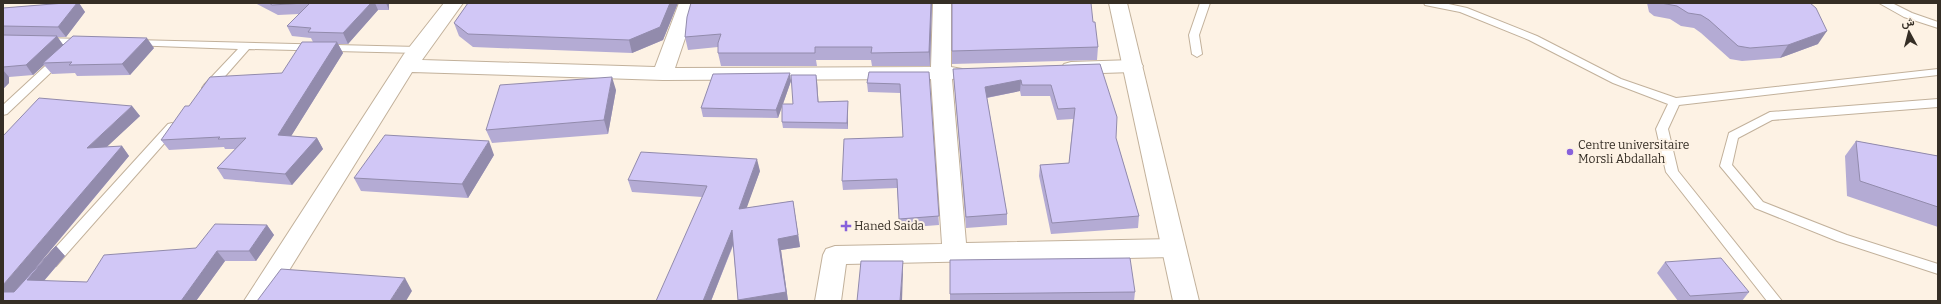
<svg xmlns="http://www.w3.org/2000/svg" width="1941" height="304" viewBox="0 0 1941 304" font-family="Bitter,Vazirmatn,serif">
<rect width="100%" height="100%" fill="#fdf2e4"/>
<g fill="none" stroke-linecap="round" stroke-linejoin="round">
<defs>
<path id="lane" d="M1200,3H1210L1199,35L1202,54L1197,57L1192,54L1189,35Z
M1424,3H1444L1467,8L1537,36L1621,79L1676,98L1938,69V75L1679,105L1668,129L1678,171L1782,301H1767L1666,172L1656,129L1668,104L1613,83L1529,40L1460,12L1425,5Z
M1879,3H1892L1912,13L1938,22V28L1904,17Z
M44,38L82,39L87,42L82,45L40,43L39,41L40,39Z
M134,40L418,47L423,50L418,53L249,49L212,91L208,92L202,88L204,85L238,49L130,45L129,43L130,41Z
M60,55L65,58L64,60L7,114L3,115V105L56,56Z
M1938,99V107L1772,120L1738,138L1732,165L1763,202L1847,235L1938,264V274L1837,241L1755,208L1720,166L1729,133L1770,112Z
M172,123L178,127L176,130L56,266L51,267L46,266L44,262L46,258L168,124Z"/>
<path id="street" d="M444,3H463L422,60L655,67L679,3H697L675,68L931,67L933,3H951V67L962,69L965,73L962,77L952,79L966,243L1174,239L1183,242L1186,248L1183,254L1174,257L846,264L841,301H815L823,255L826,249L835,246L942,244L931,79L663,80L412,72L270,301H244L404,54Z
M1133,60L1140,62L1143,66L1140,70L1133,72L1071,74L1064,72L1061,68L1064,64L1071,62Z"/>
<path id="secondary" d="M1109,3H1127L1199,301H1173Z"/>
</defs>
<!-- lane casing -->
<use href="#lane" stroke="#c2b19b" stroke-width="2"/>
<!-- street casing -->
<use href="#street" stroke="#c2b19b" stroke-width="2"/>
<!-- secondary casing -->
<use href="#secondary" stroke="#c2b19b" stroke-width="2"/>
<!-- lane -->
<use href="#lane" fill="#fff" fill-rule="evenodd"/>
<!-- street -->
<use href="#street" fill="#fff" fill-rule="evenodd"/>
<!-- secondary -->
<use href="#secondary" fill="#fff" fill-rule="evenodd"/>
</g>
<!-- wall -->
<path fill="#b4abd4" d="M65,3H79L85,12L66,37H57L63,45L154,48L130,75L77,76L75,73L52,74L44,65L33,75L9,77V83L3,89V8Z
M255,3H389V10H378L348,44H338L343,53L291,136L317,138L323,149L292,185L224,179L217,168L235,149H225L224,147L169,150L161,140L189,106L282,73L313,42L311,38L292,36L287,26L299,14L278,15Z
M468,3H678L663,40L632,53L473,47L459,36L454,23Z
M691,3H932L930,66H872L871,60H816L817,66H721L718,53V47L688,50L685,37Z
M952,3L1093,22L1098,47L1097,60L952,64Z
M1647,3H1810L1818,44L1780,58L1742,61L1730,59L1701,33L1694,28L1681,26L1670,19L1654,16L1649,12Z
M1100,64L1116,138L1139,216L1138,228L1051,234L1039,176L1040,165L1069,163L1073,119L1057,120L1050,96H1021L1020,91L987,98L1007,214V225L966,228L954,80L953,69Z
M929,72L939,225L900,228L897,188L843,190L842,181L903,137L900,93L868,92L867,83Z
M816,75L818,102L848,101V129L783,128L782,122V106L778,118L703,117L701,108L791,81L783,104H793Z
M616,90L608,134L492,143L486,130Z
M132,106L140,116L106,147L122,146L129,156L26,280L56,246L65,256L44,281L87,282L196,248L267,225L274,235L256,261H225L196,301H3Z
M1856,141L1938,156V227L1847,196L1845,156Z
M494,155L468,198L361,191L354,178Z
M760,171L746,208L793,201L800,247L781,250L788,301H738L733,246L711,301L702,197L632,192L628,180Z
M950,260L1135,292L1134,301H950Z
M1665,262L1749,292L1742,301H1678L1657,273Z"/>
<!-- shaded-wall -->
<path fill="#928bac" d="M77,3H79L85,12L66,37L58,27Z
M371,3H375L378,10L348,44L343,33Z
M386,3H389V10Z
M670,3H678L663,40L632,53L629,40Z
M931,3H932L930,66L929,52Z
M1827,31L1818,44L1780,58L1788,45Z
M57,36L64,46L43,63L44,65L33,75L26,65Z
M147,38L154,48L130,75L122,64Z
M337,42L343,53L285,146L278,135Z
M3,70L9,77V83L3,89Z
M790,73L791,81L778,118L776,110Z
M816,75L817,81L819,109L818,102Z
M612,77L616,90L608,134L604,120Z
M1021,80L1020,91L985,98V87Z
M848,101V129L847,123Z
M132,106L140,116L95,158L87,148Z
M317,138L323,149L292,185L285,174Z
M489,141L494,155L468,198L462,184Z
M122,146L129,156L8,301L3,298V285Z
M757,159L760,171L742,221L739,209Z
M793,201L800,247L781,250L788,301H738V300L778,239Z
M267,225L274,235L256,261L249,251Z
M732,230L734,242L711,301H703Z
M56,246L65,256L36,290L27,280Z
M217,251L225,261L196,301H181Z
M903,261V272L902,301H900Z
M405,278L412,291L406,301H390Z"/>
<!-- building -->
<path fill="#d1c7f6" stroke="#928bac" d="M65,3H77L58,27L3,26V8Z
M269,3H305L272,5Z
M310,3H371L343,33L308,32L311,28L287,26Z
M468,3H670L660,27L629,40L468,34L454,23Z
M691,3H931L929,52L871,53L872,47H815V53H718V43L721,34L685,37L687,17Z
M952,3H1091L1093,22H1095L1098,47L952,51Z
M1661,3H1810L1816,8L1827,31L1788,45L1750,48L1738,46L1709,20L1701,15L1688,13L1677,6Z
M3,35L57,36L26,65L3,67Z
M73,36L147,38L122,64L69,65L72,62L43,63Z
M302,42H337L278,135L317,138L285,174L217,168L246,138L218,139L220,137L161,140L185,106H189L210,77L282,73Z
M1100,64L1117,117L1116,138L1139,216L1052,223L1040,165L1069,163L1075,108L1058,109L1051,85H1022L1021,80L985,87L1007,214L966,217L953,69Z
M869,72H929L939,216L899,219L897,179L842,181L844,139L903,137L900,84L867,83Z
M790,73L776,110L701,108L713,74Z
M791,75H816L818,102L848,101L847,123L782,122V104H793Z
M612,77L604,120L486,130L500,85Z
M39,98L132,106L87,148L122,146L3,285V136Z
M385,135L489,141L462,184L354,178Z
M1856,141L1938,156V207L1860,181Z
M641,152L757,159L739,209L793,201L798,235L778,239L786,292L738,300L732,230L703,301H656L707,186L628,180Z
M215,224L267,225L249,251H217L181,301H3V292H14L56,246L27,280L87,282L104,255L196,248Z
M1130,258L1135,292L950,294V260Z
M1721,258L1749,292L1690,296L1665,262Z
M861,261H903L900,301H857Z
M281,269L405,278L390,301H257Z"/>
<!-- markers -->
<g fill="#8761db" stroke="#fdf2e4" stroke-width="1.5">
<circle cx="1570" cy="152" r="4"/>
<path d="M844 220h4v4h4v4h-4v4h-4v-4h-4v-4h4z"/>
</g>
<g text-anchor="middle" dominant-baseline="central" stroke-width="4" stroke-linejoin="round" paint-order="stroke">
<!-- poi labels -->
<g font-size="12" fill="#352e25" stroke="#fdf2e4" text-anchor="start">
<text x="1578" y="145">Centre universitaire<tspan x="1578" dy="14">Morsli Abdallah</tspan></text>
<text x="854" y="226">Haned Saida</text>
</g>
</g>
<!-- border -->
<rect width="1941" height="304" fill="none" stroke="#352e25" stroke-width="8"/>
<!-- north arrow -->
<g transform="translate(1909 32) rotate(353)" stroke="#fdf2e4" stroke-width="3" paint-order="stroke">
<path d="M0-3L7 15L0 10L-7 15Z" fill="#352e25"/>
<text y="-6" font-size="11" font-weight="bold" text-anchor="middle" fill="#352e25">ش</text>
</g>
</svg>
